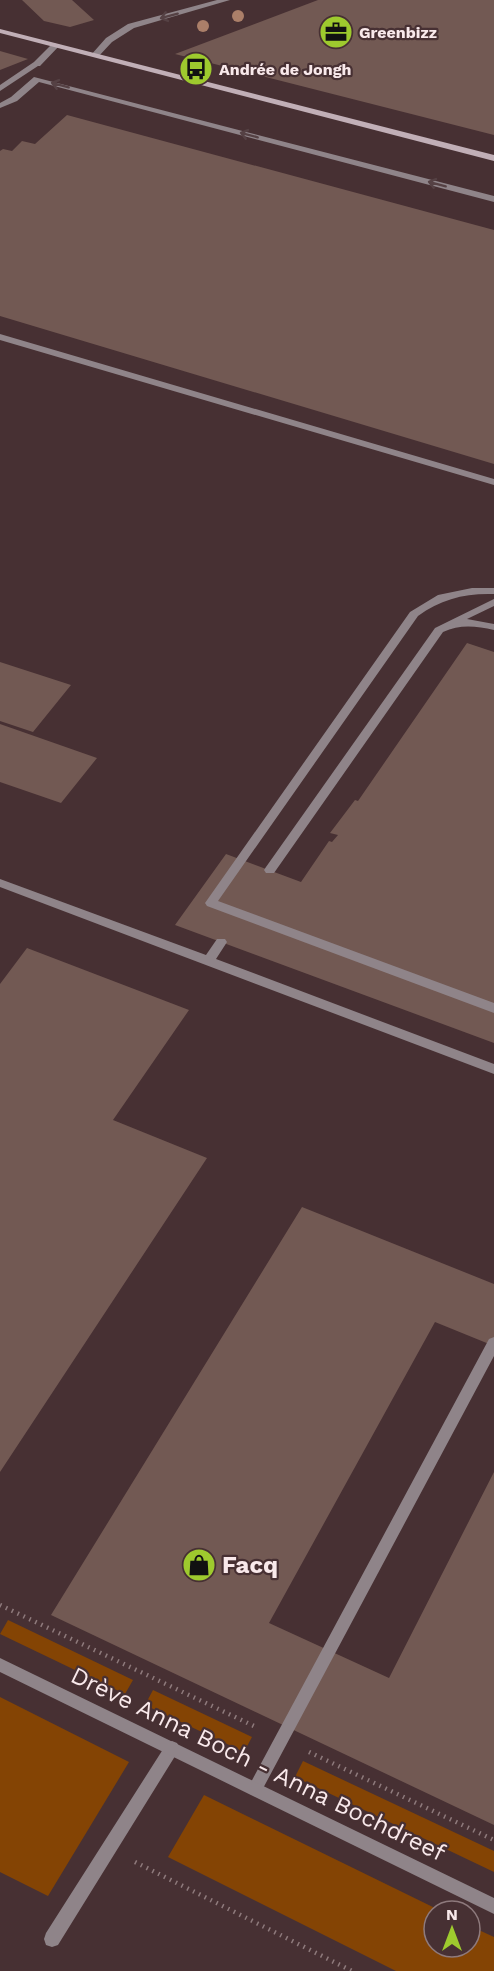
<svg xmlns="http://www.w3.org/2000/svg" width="494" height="1971" viewBox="0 0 494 1971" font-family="'Work Sans',sans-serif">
<rect width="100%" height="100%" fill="#473033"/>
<!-- green -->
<path fill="#844404" d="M8,1620L133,1680L125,1694L0,1634Z
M153,1690L252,1737L244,1752L145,1705Z
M0,1697L129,1762L48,1896L0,1872Z
M303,1761L494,1851V1872L295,1777Z
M204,1795L441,1911H434V1947H470V1926L494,1937V1971H396L168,1857Z"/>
<!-- building -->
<path fill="#725953" d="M22,0H72L94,20L70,27L44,21Z
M318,0H494V135L175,54Z
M0,51L28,59L0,70Z
M67,115L494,230V464L0,316V151L3,149L12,151L22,141L35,144Z
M467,643L494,652V1043L175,925L226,854L301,882L329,841L332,842L338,835L330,833L355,800L358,801Z
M0,662L71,685L33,732L0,721Z
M0,724L97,758L61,803L0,782Z
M27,948L189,1010L113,1120L207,1158L0,1472V984Z
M302,1207L494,1284V1346L435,1322L269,1623L389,1678L494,1472V1825L51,1615Z"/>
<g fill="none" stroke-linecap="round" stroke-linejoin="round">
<!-- path -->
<path stroke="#8e7a7c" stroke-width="4.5" stroke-dasharray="1.5 5" stroke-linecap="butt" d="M0,1605L254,1726
M309,1752L494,1840
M135,1862L352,1971"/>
<!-- lane -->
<path fill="#8f8489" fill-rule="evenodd" d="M34,62L41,64L0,91V85Z
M34,77L494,196V202L39,82L17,101L0,108V103L11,97Z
M0,334L494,479V485L0,340Z
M472,588H494V594C465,593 441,599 418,616L218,901L494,1003V1013L207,906L205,903L410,612L438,595Z
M494,599V606L467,619L494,624V630C476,626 460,624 443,632L274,873H266L264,870L266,867L435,628Z
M0,879L206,955L217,939H225L227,942L216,959L494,1064V1074L0,887Z
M494,1337V1356L260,1794L255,1796L250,1794L247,1789L250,1784L489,1339Z
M172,1741L177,1743L180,1748L177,1753L58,1945L52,1947L46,1945L44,1939L46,1933L167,1743Z"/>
<!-- street -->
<path fill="#8f8489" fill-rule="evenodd" d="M217,0H230L134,28L112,42L98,57L91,55L106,38L128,24Z
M53,43L60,45L40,66H34V62Z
M0,1658L494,1898V1914L0,1672Z"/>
<!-- secondary -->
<path fill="#c1afb7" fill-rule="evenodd" d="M0,29L494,155V161L0,33Z"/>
</g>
<!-- trees -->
<g fill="#ab7f69">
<circle cx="238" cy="16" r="6"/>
<circle cx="203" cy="26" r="6"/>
</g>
<!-- one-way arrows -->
<defs><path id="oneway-shaft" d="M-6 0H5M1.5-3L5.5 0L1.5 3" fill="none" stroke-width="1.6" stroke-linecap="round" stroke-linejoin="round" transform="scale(1.5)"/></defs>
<g stroke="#554144">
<use href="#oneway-shaft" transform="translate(169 16) rotate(165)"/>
<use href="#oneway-shaft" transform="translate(60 85) rotate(-165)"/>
<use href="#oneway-shaft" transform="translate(249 135) rotate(-165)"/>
<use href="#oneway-shaft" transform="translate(437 184) rotate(-165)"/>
</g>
<!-- icons -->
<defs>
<symbol id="office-disc" viewBox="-11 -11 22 22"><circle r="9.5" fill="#9eca2e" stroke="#473033"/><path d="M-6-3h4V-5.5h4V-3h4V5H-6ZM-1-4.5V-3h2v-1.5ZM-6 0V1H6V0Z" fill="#111"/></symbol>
<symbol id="bus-disc" viewBox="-11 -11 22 22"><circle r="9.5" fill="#9eca2e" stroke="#473033"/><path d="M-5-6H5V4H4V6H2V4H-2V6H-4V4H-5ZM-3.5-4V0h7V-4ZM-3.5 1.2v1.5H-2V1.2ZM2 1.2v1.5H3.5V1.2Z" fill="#111"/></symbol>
<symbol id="shop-disc" viewBox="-11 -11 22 22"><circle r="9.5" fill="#9eca2e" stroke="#473033"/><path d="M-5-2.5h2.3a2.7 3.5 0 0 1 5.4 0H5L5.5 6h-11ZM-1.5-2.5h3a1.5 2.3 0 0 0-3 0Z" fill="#111"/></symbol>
</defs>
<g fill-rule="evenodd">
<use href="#office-disc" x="317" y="13" width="38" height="38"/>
<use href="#bus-disc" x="177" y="50" width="38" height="38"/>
<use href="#shop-disc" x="180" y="1546" width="38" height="38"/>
</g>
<g text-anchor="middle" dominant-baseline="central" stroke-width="4.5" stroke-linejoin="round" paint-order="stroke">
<!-- far-poi labels -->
<g font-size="16" font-weight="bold" fill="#f9e9eb" stroke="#473033" text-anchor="start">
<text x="359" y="32">Greenbizz</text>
<text x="219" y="69">Andrée de Jongh</text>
</g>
<!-- near-poi labels -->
<g font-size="24" font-weight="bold" fill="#f9e9eb" stroke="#473033" text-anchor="start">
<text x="222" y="1565">Facq</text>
</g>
<!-- near-street labels -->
<g font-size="24" fill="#f9e9eb" stroke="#473033">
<text transform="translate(258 1764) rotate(26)">Drève Anna Boch - Anna Bochdreef</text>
</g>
</g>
<!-- north arrow -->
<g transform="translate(452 1929)"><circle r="28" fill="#473033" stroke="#8e7a7d" stroke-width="1.5"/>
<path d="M0-4.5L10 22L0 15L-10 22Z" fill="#9eca2e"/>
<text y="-9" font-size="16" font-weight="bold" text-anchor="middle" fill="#f9e9eb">N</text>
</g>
</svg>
